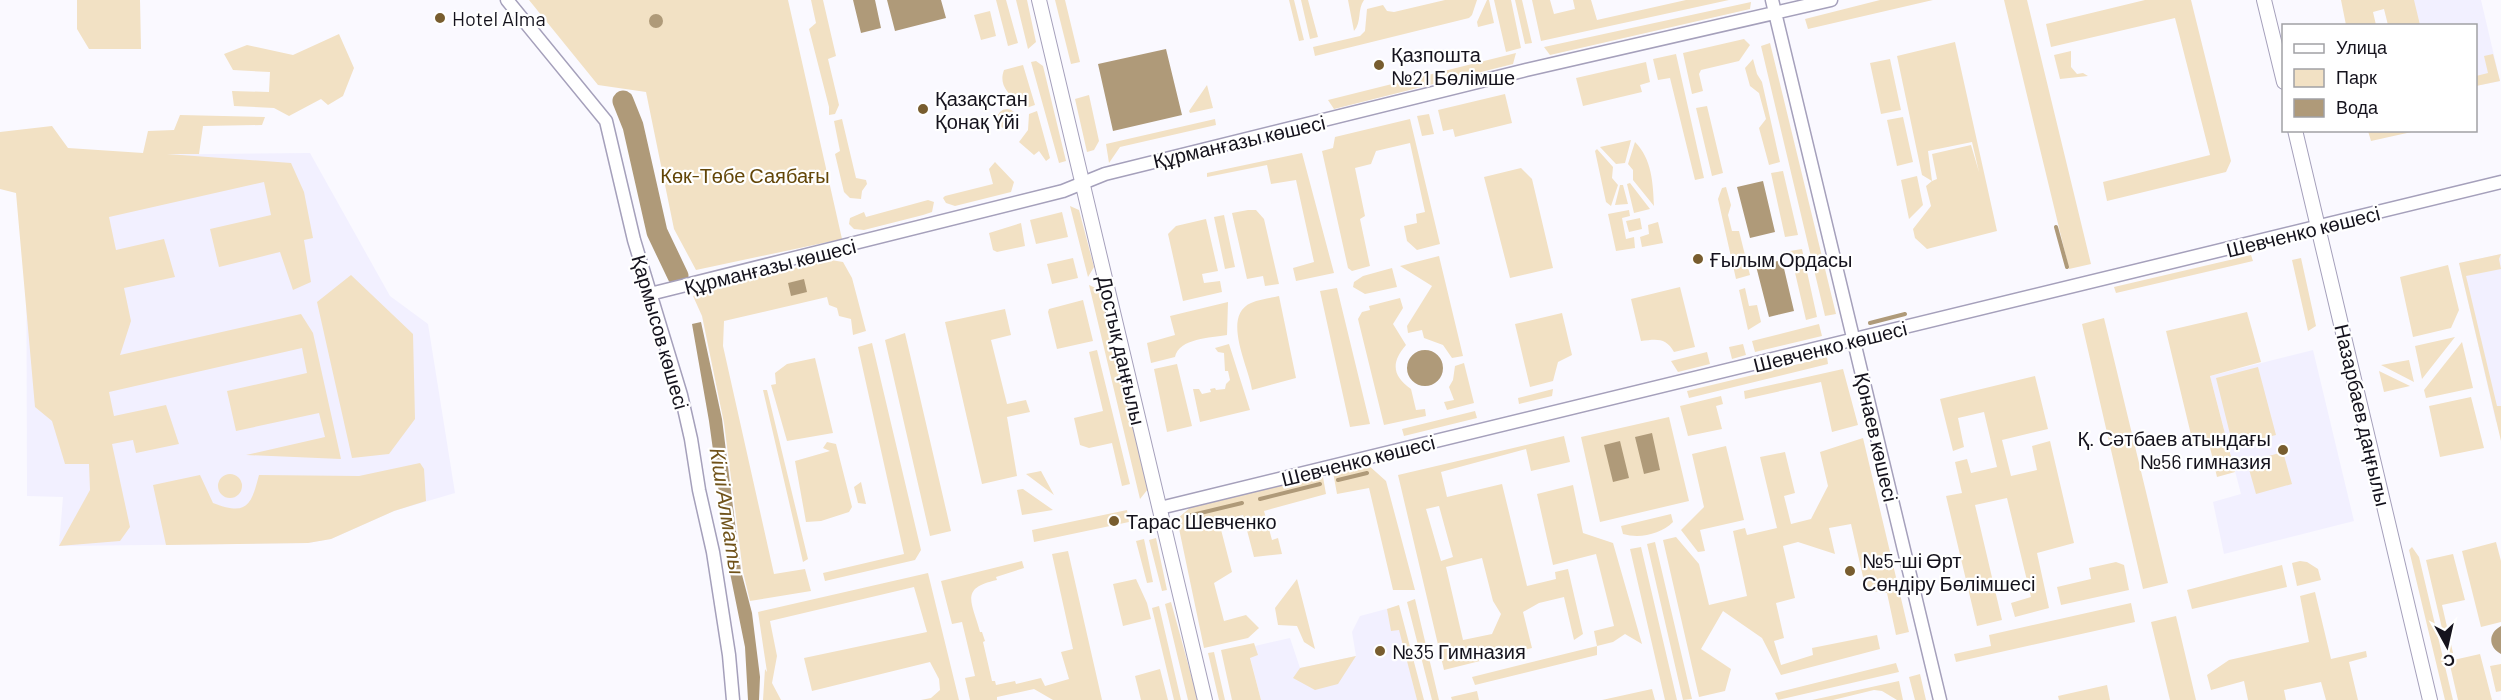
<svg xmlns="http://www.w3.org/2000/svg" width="2501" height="700" viewBox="0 0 2501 700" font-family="Barlow,sans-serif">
<rect width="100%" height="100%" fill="#faf9ff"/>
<!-- built -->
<path fill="#f2f0ff" d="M2382,0H2481L2500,81L2476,86V26L2388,25Z
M310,153L390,296L428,324L455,493L394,511L331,539L308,543L59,546L63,497L27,496V488L26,156Z
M2501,254V421L2496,422L2459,263Z
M2313,350L2354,521L2224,554L2213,502L2241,494L2210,376Z
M1394,607L1417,700H1261L1250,657L1257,655L1255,646L1290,638L1300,668L1356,656L1352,632L1360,616Z"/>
<!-- green -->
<path fill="#f2e1c4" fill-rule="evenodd" d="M77,0H140L141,49H89L77,29Z
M529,0H788L842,239L696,270L674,229L646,92L598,85Z
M811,0H823L836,56L828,59L839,105L835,114L829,115V107L809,29L816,23Z
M996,0H1006L1018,43L1008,46Z
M1016,0H1027L1036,42L1028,49Z
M1055,0H1065L1080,62L1071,64Z
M1289,0H1294L1304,40L1299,41Z
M1301,0H1308L1318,37L1310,39Z
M1348,0H1364C1357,10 1362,22 1354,31Z
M1445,0H1477L1472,15L1469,18L1315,56L1313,47L1360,36L1365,31L1367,9L1383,5L1387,11L1394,12Z
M1487,0H1489L1494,23L1478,27L1477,22Z
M1494,0H1511L1521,48L1506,52Z
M1515,0H1522L1532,43L1525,44Z
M1532,0H1550L1554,14L1575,9L1573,0H1591L1597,20L1686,0H1729L1541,41Z
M1880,0H1933L1808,29L1805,19Z
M2004,0H2027L2091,264L2069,269Z
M2145,0H2191L2231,161L2226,172L2107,201L2103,182L2210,155L2175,18L2051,47L2046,24Z
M2341,0H2414L2420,25H2388L2384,9L2373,12L2376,25H2346Z
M1751,2L1750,9L1550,55L1544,47Z
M990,11L996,36L981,40L974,15Z
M339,34L354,68L343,96L328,105L321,99L289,116L274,108L234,106L232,91L269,92L270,72L233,70L224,54L247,45L293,55Z
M1744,39L1750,45L1739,61L1701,70L1699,74L1703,91L1692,94L1683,53Z
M1955,42L1997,231L1927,249L1915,238L1913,229L1931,206L1926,186L1932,181L1922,175L1897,56ZM1972,142L1979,172L1971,145L1932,154L1937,179L1932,181L1928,151Z
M1770,43L1836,314L1825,316L1761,46Z
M2071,51V67L2077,74L2083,73L2088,76L2060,79L2054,55Z
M1516,53L1513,64L1334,109L1328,100Z
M1676,54L1704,178L1695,180L1670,78L1658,80L1653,59Z
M2493,54L2500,81L2476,86V76L2488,73L2484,56Z
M1753,59L1757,74L1762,82L1780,162L1769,165L1759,128L1766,119L1759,93L1750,86L1745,68Z
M1890,59L1901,110L1881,114L1870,63Z
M1036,61L1043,66L1066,161L1059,163L1031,62Z
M1646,62L1650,82L1640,85L1642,92L1583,106L1576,78Z
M1023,65L1035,105L1026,108C1014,98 997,88 1004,70Z
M1207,85L1213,108L1190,113L1189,111Z
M1505,94L1512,123L1455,137L1453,129L1443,131L1438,110Z
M1089,95L1099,141L1094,150L1087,152L1075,99Z
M1707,106L1723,173L1712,176L1696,108Z
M997 119a10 10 0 1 1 20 0a10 10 0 1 1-20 0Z
M1037,111L1050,158L1046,161L1039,151L1034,155L1019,142L1028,130L1029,114Z
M1429,114L1434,134L1422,136L1417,116Z
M180,115L265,117L262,125L203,126L199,154H167L291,163L304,192L313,238L304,240L311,282L293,290L280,252L219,267L210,229L271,215L264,182L109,217L116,250L164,239L175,277L124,288L131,321L120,355L301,314L313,333L341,459L246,455L325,437L319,413L236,431L227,391L307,373L302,348L109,392L114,416L166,405L179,444L136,453L133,440L112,444L130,527L120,541L59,546L90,490L89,464H65L52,421L35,407L16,193L0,189V132L52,126L68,148L143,153L148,131L174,130Z
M1903,117L1913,162L1897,166L1887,120Z
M842,119L856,178L866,180L867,184L862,191L861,199L850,198L844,192L835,154L840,151L834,121Z
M1215,119L1216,125L1120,147L1109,163L1106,144Z
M1410,119L1440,244L1417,250L1407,241L1404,226L1417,223L1416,214L1425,212L1410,143L1376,151L1371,164L1355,168L1365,216L1360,219L1370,266L1352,271L1348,268L1322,151L1333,148L1335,137Z
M2368,131V130L2416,131L2371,141Z
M1631,140L1625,163L1616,164L1600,147Z
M1635,142C1652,159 1653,183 1654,206L1633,180V170L1628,164Z
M1597,149L1613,167L1612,178L1618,185L1611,206L1606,202L1595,151Z
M1302,153L1334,273L1296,281L1293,268L1314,262L1296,180L1271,184L1267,165L1207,177V173Z
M995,162L1014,182L1011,192L955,206L946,203L943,198L945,196L993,184L989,169Z
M1521,168L1532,179L1553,268L1510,278L1484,177Z
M1783,171L1798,235L1785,237L1771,173Z
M1917,176L1923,205L1909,219L1901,180Z
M1630,183L1650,209L1634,213L1627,184Z
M1620,185H1623L1628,204L1615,205Z
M1726,187L1731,205L1728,215L1732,231H1739L1750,275L1736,279L1718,199L1722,188Z
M928,200L934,202L932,212L923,215L864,230L854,229L849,224L850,218L864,212L866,217Z
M1070,206L1079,210L1094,267L1088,277Z
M1248,210H1256L1264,219L1279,284L1265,286L1263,276L1247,279L1232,213Z
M1629,210L1630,216L1622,218L1626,239L1634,237L1635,248L1616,251L1608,214Z
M1062,212L1068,237L1036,244L1030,220Z
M1224,215L1235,267L1225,269L1214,217Z
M1640,218L1642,229L1629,232L1626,221Z
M1206,219L1218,271L1202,274L1204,283L1220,281L1222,292L1183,301L1168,234L1176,226Z
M1658,222L1663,243L1642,247L1640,237L1649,234L1648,225Z
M1021,223L1025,246L997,252L993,250L989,233Z
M1802,249L1817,317L1806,320L1790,251Z
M2501,254L2499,259L2501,269L2466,276L2497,406H2501V441L2459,263Z
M2251,255L2253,261L2116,293L2114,287Z
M1439,256L1463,356L1452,358L1443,345L1424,338L1422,330L1408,333L1407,326L1432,286L1400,266Z
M1073,258L1078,278L1052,284L1047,264Z
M2301,258L2316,326L2308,331L2292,260Z
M831,260L843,262L852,278L866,331L853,335L851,319L839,316L837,308L829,305L827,297L724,321L723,346L774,574L805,569L811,591L750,601L743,572L724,423L702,316L693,296L721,284Z
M2448,265L2459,310L2451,328L2413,337L2400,277Z
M1392,268L1397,287L1365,294L1353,287L1354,282L1363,276Z
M351,275L413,334L415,419L389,454L352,458L317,302Z
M1089,285L1100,290L1148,489L1140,499Z
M1680,287L1695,347L1674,352C1666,337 1656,339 1641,341L1631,299Z
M1337,288L1370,424L1350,427L1320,291Z
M1745,288L1749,306L1757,305L1761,322L1748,330L1739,290Z
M1279,296L1296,378L1252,390C1249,367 1221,316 1251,303C1260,299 1271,298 1279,296Z
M1400,298L1403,308L1393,324L1406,345C1391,362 1392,376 1411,389L1416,410L1425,409L1426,416L1384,425L1358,319L1362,312L1370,310L1369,306Z
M1083,300L1093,341L1057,349L1048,312L1049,309Z
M1228,302L1227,335C1211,338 1179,338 1175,357L1151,363L1147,343L1175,335L1170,316Z
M1005,309L1011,335L991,340L1007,404L1026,400L1030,412L1007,417L1017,476L982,484L945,322Z
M2247,312L2261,362L2210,376L2235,472L2217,477L2208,439L2193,443L2166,331Z
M1562,313L1572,355L1558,362L1553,381L1530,387L1515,324Z
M2104,318L2168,583L2143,589L2082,324Z
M1819,324L1822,336L1755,352L1752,341Z
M905,333L951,531L930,536L885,340Z
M2455,337L2422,379L2415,346Z
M2462,342L2473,388L2426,398L2424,390Z
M872,343L921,550L915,560L825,581L823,573L904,554L858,347Z
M1229,344L1250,410L1200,422L1193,389H1199L1202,394L1211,392L1210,389L1215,388L1216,390L1225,389L1226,384L1230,380L1228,371H1225L1224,353L1218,352L1215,348Z
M1743,344L1746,355L1732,359L1729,347Z
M1097,350L1130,484L1122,486L1112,443L1089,448L1080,445L1074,418L1103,411L1089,352Z
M1707,352L1710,364L1678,372L1671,361Z
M1827,357L1828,364L1689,398L1687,391Z
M815,358L833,433L787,441L771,385L776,384L775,373L787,364Z
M2409,360L2414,382L2381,365Z
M1464,363L1474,403L1447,410L1444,402L1454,400L1449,387L1453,380L1455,366Z
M1177,364L1192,426L1167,432L1154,369Z
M2258,367L2276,435L2233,446L2216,378Z
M1843,369L1858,425L1832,432L1821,382L1745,399L1744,391Z
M2379,371L2410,386L2384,392Z
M2035,376L2048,429L2002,440L2011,476L2037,470L2032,446L2050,441L2074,543L2037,553L2049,608L2015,617L2011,603L2031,597L2007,498L1975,505L2002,620L1977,626L1946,496L1962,493L1955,462L1967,459L1971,473L1997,467L1984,412L1958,418L1964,447L1953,451L1940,399Z
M1553,389L1552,396L1519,404L1518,398Z
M763,390H767L808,559L803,562Z
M1721,396L1723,404L1716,406L1722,429L1688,436L1680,406Z
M2471,397L2484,448L2440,457L2429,406Z
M1475,411L1477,418L1404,436L1402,429Z
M1669,417L1689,501L1600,522L1581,437Z
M1564,436L1570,462L1531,471L1526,449L1441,472L1447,497L1502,484L1527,586L1556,579L1555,572L1568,569L1583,634L1574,640L1564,597L1539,603L1523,612L1532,648L1444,670L1398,475ZM1439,506L1453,557L1441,561L1426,509ZM1482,558L1493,601L1501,614L1492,634L1463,640L1446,567Z
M1863,438L1909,632L1896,635L1887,593L1866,590L1851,524L1829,528L1835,554L1798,542L1783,546L1795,598L1776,603L1784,638L1774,641L1781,665L1813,655L1812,648L1877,635L1880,649L1781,675L1762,638L1723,611L1701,649L1731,669L1725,691L1699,697L1663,540L1676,537L1699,564L1709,605L1747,596L1733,531L1745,528L1747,535L1777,528L1760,457L1785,452L1795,493L1784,496L1791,524L1811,519L1828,486L1820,452Z
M827,442L836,444L852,507L849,512L821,521L806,522L795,461L830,451L823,448Z
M1726,446L1744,520L1700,530L1705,551L1698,552L1681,530L1704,507L1692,454Z
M2283,452L2292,484L2256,494L2247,462Z
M420,463L424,469L426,501L394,511L331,539L308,543L166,545L153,485L200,475L213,503C247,516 251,506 259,475L359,476Z
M1367,464L1386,481L1415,590H1393L1369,488L1337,494L1333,472Z
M1041,471L1054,495L1026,474Z
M218 486a12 12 0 1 1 24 0a12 12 0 1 1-24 0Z
M1319,476L1323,477L1326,494L1264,511L1272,540L1278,538L1282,554L1254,557L1243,515L1219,522L1232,572L1214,583L1224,621L1246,615L1259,628L1248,638L1204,648L1177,519L1192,506Z
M861,482L866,504L858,503L854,487Z
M1573,485L1583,533L1613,543L1642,644L1625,634L1613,642L1597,646V655L1475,685L1472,677L1597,646L1594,631L1614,626L1596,554L1553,565L1537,494Z
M1022,489H1023L1053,510L1022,515L1017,490Z
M1127,510L1129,522L1034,542L1032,530Z
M1671,514L1673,522C1661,534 1640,539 1623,534L1621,526Z
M1156,538L1167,590L1162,591L1149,540Z
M1144,539L1153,582L1147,583L1136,541Z
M1655,542L1692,699L1683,700L1647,544Z
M2496,542L2501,561V622L2481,627L2462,551Z
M1641,547L1677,700H1665L1630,549Z
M2412,547L2419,557L2453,700H2445L2409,550Z
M1068,551L1102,700H1053L1034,689L997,697V700H970L965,678L975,676L962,622L952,624L941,581L1022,561L1024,568L996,577L997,580C959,588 972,602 980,632H982L985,641L983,642L992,681H995L996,685L1015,681L1016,684L1041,678L1045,686L1069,679L1061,652L1073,649L1052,554Z
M2453,554L2465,600L2442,605L2453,653L2448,654L2426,560Z
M2300,561L2307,562L2318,569L2321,580L2297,586L2292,563Z
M2116,562L2124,565L2129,590L2061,605L2057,587L2091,579L2089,568Z
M2282,565L2287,587L2192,609L2187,590Z
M928,573L959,700H921L931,698L940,690L939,679L930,662L812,691L804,658L927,632L914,587L770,621L777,656L772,683L781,700H763L765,669L767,672L758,612Z
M1136,579L1147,603L1151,619L1123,626L1113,584Z
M1297,579L1315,649L1304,642L1297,626L1278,625L1275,608Z
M2315,592L2331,659L2366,651L2367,657L2349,662L2358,700H2326L2321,682L2284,690L2286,700H2248L2244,681L2211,690L2207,675L2229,660L2309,642L2300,596Z
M1415,599L1439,700H1432L1407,602Z
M1171,602L1198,700H1188L1165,604Z
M2131,603L2135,622L1956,662L1954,654L1991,646L1989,635Z
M1399,605L1424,700H1417L1399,630L1391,631L1387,609Z
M1159,606L1181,700H1174L1152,608Z
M2176,616L2196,700H2170L2151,622Z
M1254,643L1258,655L1250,658L1261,700H1232L1221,650Z
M1214,652L1225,700H1219L1208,653Z
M2480,654L2492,700H2458L2449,661Z
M1356,656L1338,684L1315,690L1293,678L1300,668Z
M1896,663L1899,672L1778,700L1775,693Z
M2501,664V691L2496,692L2490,666Z
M1160,669L1168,700H1141L1135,676Z
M1920,674L1926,700H1915L1909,677Z
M1899,681L1903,700H1897L1882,691L1874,690L1833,700H1812Z
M2107,685L2110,700H2059L2058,696Z
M1652,689L1655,700H1602Z
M1477,691L1479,700H1452L1451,697Z"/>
<!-- water -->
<path fill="#af9a79" d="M853,0H875L881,28L861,33Z
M887,0H941L946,18L895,31Z
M649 21a7 7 0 1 1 14 0a7 7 0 1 1-14 0Z
M1166,49L1182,115L1113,131L1098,64Z
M1763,181L1775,232L1750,238L1737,187Z
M1782,260L1794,311L1769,317L1756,266Z
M804,279L807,292L791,296L788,283Z
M701,322L722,419L741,571L752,613L760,677L759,700H748L745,647L730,573L709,421L692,324Z
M1407 368a18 18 0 1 1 36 0a18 18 0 1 1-36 0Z
M1652,433L1660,470L1644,474L1635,437Z
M1620,441L1629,478L1613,482L1604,445Z
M2501,626V654C2488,647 2488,633 2501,626Z"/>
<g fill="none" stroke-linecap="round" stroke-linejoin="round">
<!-- stream -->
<path stroke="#af9a79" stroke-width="4" d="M2056,227L2067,267
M1870,323L1905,314
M1338,480L1367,473
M1260,499L1320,484
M1188,516L1242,503"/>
<!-- river -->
<path stroke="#af9a79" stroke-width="21" d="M623,101L633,126L657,232L678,276"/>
<defs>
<path id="tertiary" d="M507,0L606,121L634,240L681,395L691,439L699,490L713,552L729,655L733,700
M1772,0L1940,700
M650,294L1063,191L1105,174L1526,70L1831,0
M1160,508L2501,182"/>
<path id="secondary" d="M1039,0L1205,700
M2264,0L2284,82
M2295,130L2430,700"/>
</defs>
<!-- tertiary casing -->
<use href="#tertiary" stroke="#a5a0bb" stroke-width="15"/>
<!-- secondary casing -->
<use href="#secondary" stroke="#a5a0bb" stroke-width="16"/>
<!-- tertiary -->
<use href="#tertiary" stroke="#fff" stroke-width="12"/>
<!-- secondary -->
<use href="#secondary" stroke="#fff" stroke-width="14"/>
</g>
<!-- markers -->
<g fill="#785d2f" stroke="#fff" stroke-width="2">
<circle cx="440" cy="18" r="6"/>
<circle cx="1379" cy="65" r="6"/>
<circle cx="923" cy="109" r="6"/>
<circle cx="1698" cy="259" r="6"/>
<circle cx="2283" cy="450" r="6"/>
<circle cx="1114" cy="521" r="6"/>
<circle cx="1850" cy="571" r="6"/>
<circle cx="1380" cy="651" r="6"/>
</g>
<g text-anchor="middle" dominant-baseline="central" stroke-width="4.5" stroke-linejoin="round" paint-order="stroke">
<!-- poi labels -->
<g font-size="20" fill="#15131d" stroke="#fff" text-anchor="start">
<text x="452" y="18">Hotel Alma</text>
<text x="1391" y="54">Қазпошта<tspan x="1391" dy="23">№21 Бөлімше</tspan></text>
<text x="935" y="98">Қазақстан<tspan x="935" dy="23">Қонақ Үйі</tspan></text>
<text x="1710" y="259">Ғылым Ордасы</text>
<text x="2271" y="438" text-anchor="end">Қ. Сәтбаев атындағы<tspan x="2271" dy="23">№56 гимназия</tspan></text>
<text x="1126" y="521">Тарас Шевченко</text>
<text x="1862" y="560">№5-ші Өрт<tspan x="1862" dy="23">Сөндіру Бөлімшесі</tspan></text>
<text x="1392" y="651">№35 Гимназия</text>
</g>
<!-- street labels -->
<g font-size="20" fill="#15131d" stroke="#fff">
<text transform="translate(1239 141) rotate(-13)">Құрманғазы көшесі</text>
<text transform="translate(2303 231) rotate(-14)">Шевченко көшесі</text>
<text transform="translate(770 266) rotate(-14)">Құрманғазы көшесі</text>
<text transform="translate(661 332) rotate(74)">Қармысов көшесі</text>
<text transform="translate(1830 346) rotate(-14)">Шевченко көшесі</text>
<text transform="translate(1122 350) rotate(77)">Достық даңғылы</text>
<text transform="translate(2363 415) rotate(77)">Назарбаев даңғылы</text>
<text transform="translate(1877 437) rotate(77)">Қонаев көшесі</text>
<text transform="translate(1358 460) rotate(-14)">Шевченко көшесі</text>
</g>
<!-- park labels -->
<g font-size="20" fill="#634608" stroke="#fff">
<text x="745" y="175">Көк-Төбе Саябағы</text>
</g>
<!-- water labels -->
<g font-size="21" font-style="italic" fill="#705219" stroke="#fff">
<text transform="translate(728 511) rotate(81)">Кіші Алматы</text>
</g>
</g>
<!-- legend -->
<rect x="2282" y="24" width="195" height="108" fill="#ffffff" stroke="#a1a1a5" stroke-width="1.5"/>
<rect x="2294" y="44" width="30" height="9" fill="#ffffff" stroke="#a1a1a5" stroke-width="1.5"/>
<text x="2336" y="54" font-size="18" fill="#15131d">Улица</text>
<rect x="2294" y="69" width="30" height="18" fill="#f2e1c4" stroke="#a1a1a5" stroke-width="1.5"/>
<text x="2336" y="84" font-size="18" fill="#15131d">Парк</text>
<rect x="2294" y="99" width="30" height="18" fill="#af9a79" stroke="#a1a1a5" stroke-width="1.5"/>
<text x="2336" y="114" font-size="18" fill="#15131d">Вода</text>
<!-- north arrow -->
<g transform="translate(2447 646) rotate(172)" stroke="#ffffff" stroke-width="4.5" paint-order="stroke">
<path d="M0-4.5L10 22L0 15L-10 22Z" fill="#15131d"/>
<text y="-9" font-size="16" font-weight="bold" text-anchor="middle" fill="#15131d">С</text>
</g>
</svg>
